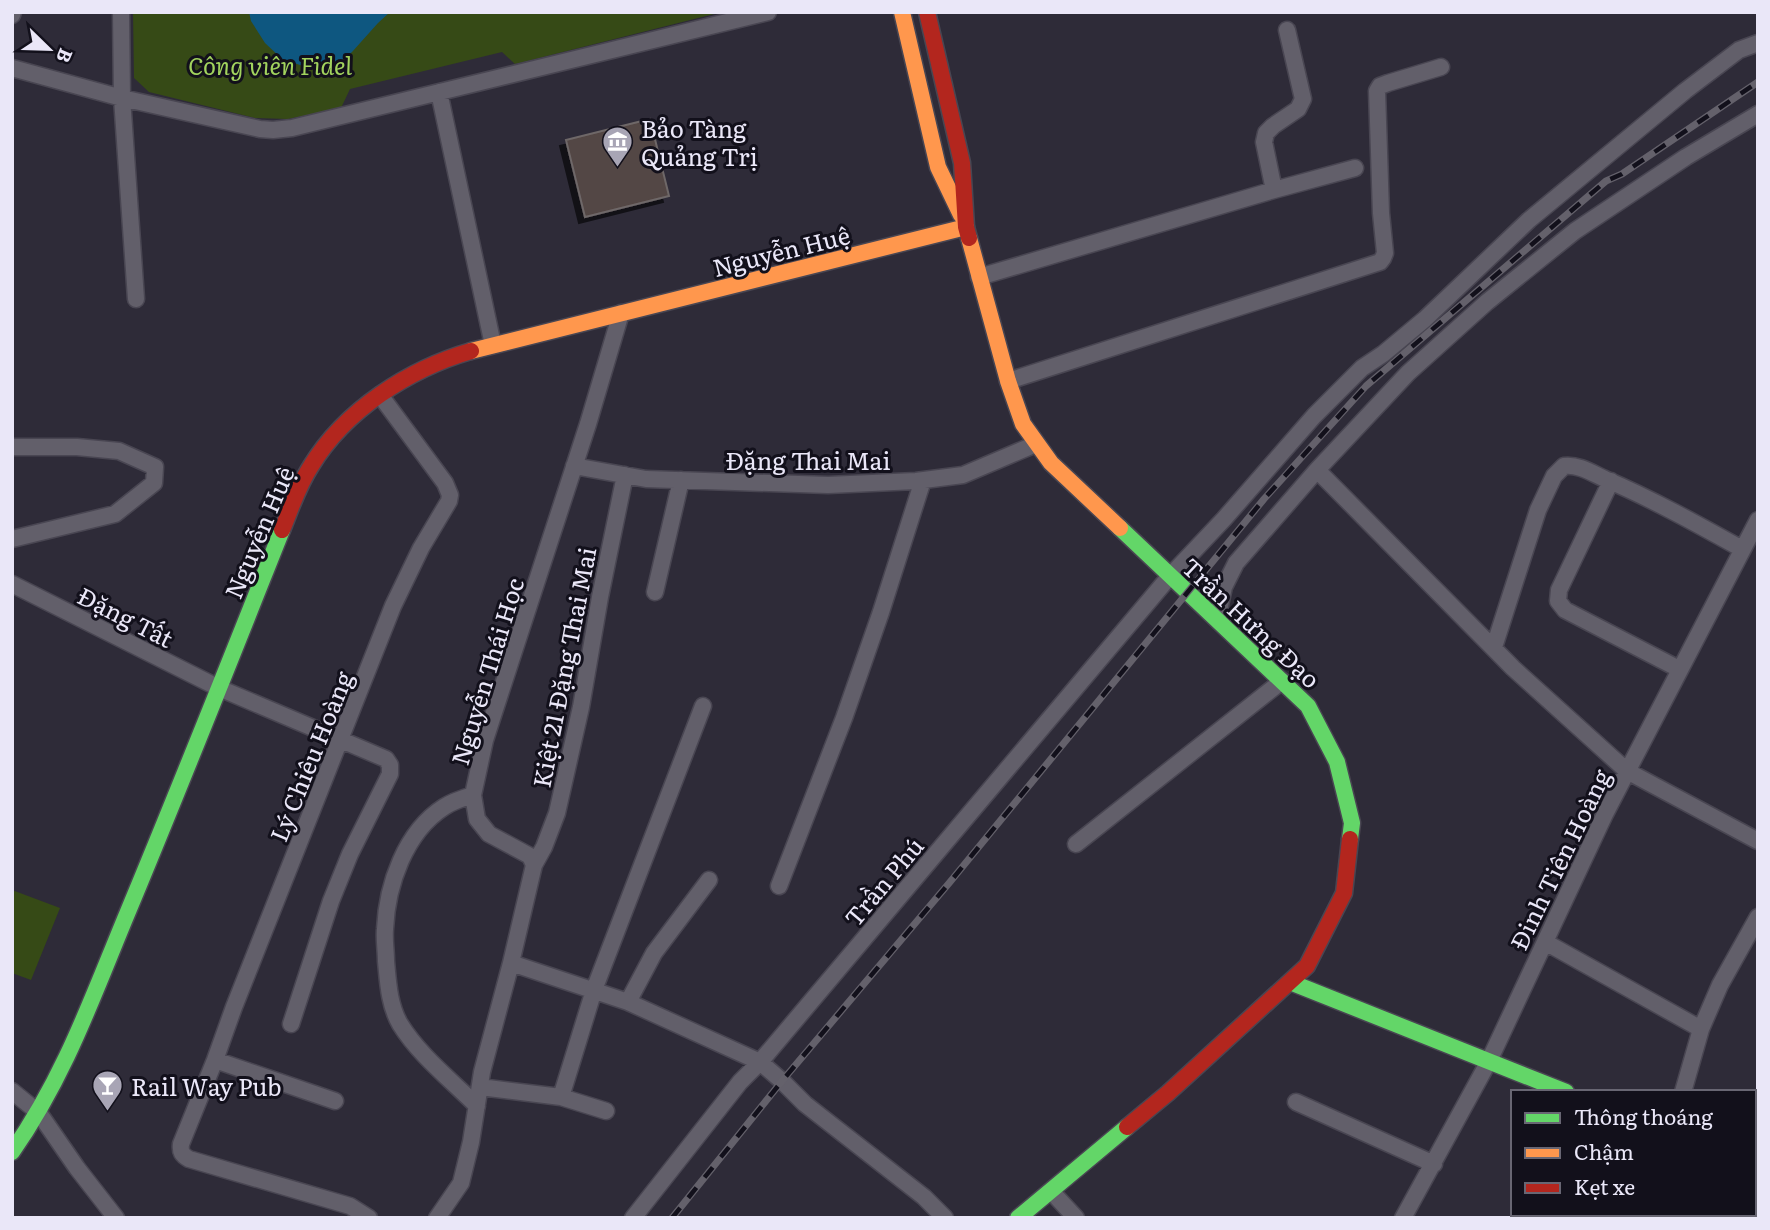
<svg xmlns="http://www.w3.org/2000/svg" width="1770" height="1230" viewBox="0 0 1770 1230" font-family="Literata,serif">
<defs>
<filter id="shadow"><feDropShadow dx="-6" dy="6" stdDeviation="0" flood-color="#0009"/></filter>
</defs>
<rect width="100%" height="100%" fill="#2e2b38"/>
<!-- green -->
<path fill="#364a16" d="M133,12H722L515,64L502,52L350,89L341,108L288,119L255,118L149,92L134,78Z
M12,890L60,908L31,980L12,973Z"/>
<!-- water -->
<path fill="#0e5780" d="M249,12H390L378,23L352,52L336,65L309,68L282,59L265,43L251,21Z"/>
<!-- building -->
<path fill="#534644" stroke="#6e6768" stroke-width="2" filter="url(#shadow)" d="M650,119L669,196L585,217L566,140Z"/>
<g fill="none" stroke-linecap="round" stroke-linejoin="round">
<defs>
<path id="street" d="M121,12L122,98L136,299
M12,15L13,12
M12,68L122,98L260,129L273,130L292,128L768,12
M439,92L493,345
M1274,190L1264,142L1266,133L1273,126L1298,109L1303,99L1287,30
M979,277L1274,190L1355,168
M1008,381L1380,262L1383,258L1385,253L1381,213L1377,91L1380,86L1388,83L1441,67
M12,447H77L119,451L155,467L154,483L115,514L12,539
M574,466L646,479L828,485L916,481L963,475L1036,444
M1317,470L1513,668L1627,771L1758,841
M1611,481L1559,590L1558,601L1565,610L1679,669
M12,584L219,688L386,759L390,765V774L350,854L331,901L291,1024
M655,592L681,480
M1217,619L1224,587L1236,563L1317,470L1408,373L1487,302L1575,231L1686,157L1758,114
M1494,647L1538,510L1554,476L1564,466C1578,464 1592,473 1605,479C1652,499 1697,524 1742,549
M473,795C463,798 453,801 444,807C405,832 387,885 385,929C384,940 386,950 386,961C388,982 389,1005 400,1024C419,1055 451,1080 477,1106
M1076,844L1282,681
M534,865L544,847L557,813L581,707L600,597L625,475
M779,886L844,718L881,612L923,480
M1545,942L1701,1029
M511,963L628,1002L760,1062L782,1081L805,1104L924,1197L945,1218
M628,1002L654,953L709,880
M215,1060L335,1101
M480,1087L561,1097L594,990L703,706
M12,1091L39,1113L77,1168L116,1218
M1683,1092L1701,1029L1720,985L1758,917
M561,1097L606,1111
M1296,1102L1434,1164
M1051,1191L1076,1218
M369,1218L350,1206L189,1159C182,1155 180,1152 181,1144L215,1060L234,1007L393,606L421,548L449,501L450,495L445,483L380,395
M437,1218L461,1183L471,1142L482,1072L511,963L534,865L530,856L489,834L477,819L473,795L485,740L588,424L621,313
M633,1218L740,1082L760,1062L1170,576L1224,519L1314,416L1362,368L1383,354L1425,319L1529,220L1685,91L1739,50L1758,43
M1403,1218L1489,1061L1605,814L1758,520
M1613,1218V1214"/>
<path id="fast" d="M1120,528L1308,706L1337,762L1352,823L1350,839
M1290,982L1566,1092
M12,1152C65,1076 92,998 127,914C180,787 231,658 282,530
M1018,1218L1127,1127"/>
<path id="slow" d="M902,12L938,167L961,215
M969,238L1008,381L1023,424L1051,463L1120,528
M471,351L966,227
M1754,1158L1758,1159"/>
<path id="jam" d="M927,12L962,163L966,227L969,238
M282,530C291,508 298,486 311,466C345,410 409,369 471,351
M1127,1127L1168,1093L1307,966L1344,893L1350,839"/>
</defs>
<!-- street casing -->
<use href="#street" stroke="#494652" stroke-width="19"/>
<!-- fast casing -->
<use href="#fast" stroke="#494652" stroke-width="19"/>
<!-- slow casing -->
<use href="#slow" stroke="#494652" stroke-width="19"/>
<!-- jam casing -->
<use href="#jam" stroke="#494652" stroke-width="19"/>
<!-- street -->
<use href="#street" stroke="#625f6a" stroke-width="16"/>
<!-- fast -->
<use href="#fast" stroke="#63d668" stroke-width="16"/>
<!-- slow -->
<use href="#slow" stroke="#ff974d" stroke-width="16"/>
<!-- jam -->
<use href="#jam" stroke="#b3261e" stroke-width="16"/>
<defs>
<path id="rail" d="M672,1218L782,1081L950,882L1264,499L1366,386L1606,181L1622,174L1758,82"/>
</defs>
<!-- rail casing -->
<use href="#rail" stroke="#64616b" stroke-width="7"/>
<!-- rail -->
<use href="#rail" stroke="#12101b" stroke-width="4.5" stroke-dasharray="13" stroke-linecap="butt"/>
</g>
<!-- icons -->
<defs>
<symbol id="museum-pin" viewBox="-11 -11 22 30"><path d="M0 17L-7.5 6A9.5 9.5 0 1 1 7.5 6Z" fill="#a8a5b5" stroke="#12101b"/><path d="M0-6L6-3V-2H-6V-3ZM-5-1h2V3h-2ZM-1-1h2V3h-2ZM3-1h2V3H3ZM-6 4H6V6H-6Z" fill="#fff"/></symbol>
<symbol id="bar-pin" viewBox="-11 -11 22 30"><path d="M0 17L-7.5 6A9.5 9.5 0 1 1 7.5 6Z" fill="#a8a5b5" stroke="#12101b"/><path d="M-6-5H6L.8 .8V4.5H3.5V6h-7V4.5H-.8V.8Z" fill="#fff"/></symbol>
</defs>
<g fill-rule="evenodd">
<use href="#museum-pin" x="600" y="124" width="35" height="47"/>
<use href="#bar-pin" x="90" y="1068" width="35" height="47"/>
</g>
<g text-anchor="middle" dominant-baseline="central" stroke-width="6" stroke-linejoin="round" paint-order="stroke">
<!-- park labels -->
<g font-size="24" font-style="italic" fill="#a2d35e" stroke="#12101b">
<text x="270" y="64">Công viên Fidel</text>
</g>
<!-- poi labels -->
<g font-size="24" fill="#eae7f8" stroke="#12101b" text-anchor="start">
<text x="641" y="127">Bảo Tàng<tspan x="641" dy="28">Quảng Trị</tspan></text>
<text x="131" y="1085">Rail Way Pub</text>
</g>
<!-- street labels -->
<g font-size="24" fill="#eae7f8" stroke="#12101b">
<text transform="translate(781 250) rotate(-14)">Nguyễn Huệ</text>
<text x="808" y="459">Đặng Thai Mai</text>
<text transform="translate(258 532) rotate(-67)">Nguyễn Huệ</text>
<text transform="translate(126 616) rotate(27)">Đặng Tất</text>
<text transform="translate(1252 622) rotate(43)">Trần Hưng Đạo</text>
<text transform="translate(563 667) rotate(-79)">Kiệt 21 Đặng Thai Mai</text>
<text transform="translate(486 671) rotate(-73)">Nguyễn Thái Học</text>
<text transform="translate(310 756) rotate(-68)">Lý Chiêu Hoàng</text>
<text transform="translate(1559 859) rotate(-64)">Đinh Tiên Hoàng</text>
<text transform="translate(883 881) rotate(-50)">Trần Phú</text>
</g>
</g>
<!-- border -->
<rect width="1770" height="1230" fill="none" stroke="#eae7f8" stroke-width="28"/>
<!-- legend -->
<rect x="1511" y="1090" width="245" height="126" fill="#12101b" stroke="#686673" stroke-width="2"/>
<rect x="1525" y="1113" width="35" height="10" fill="#63d668" stroke="#686673" stroke-width="2"/>
<text x="1574" y="1125" font-size="21" fill="#eae7f8">Thông thoáng</text>
<rect x="1525" y="1148" width="35" height="10" fill="#ff974d" stroke="#686673" stroke-width="2"/>
<text x="1574" y="1160" font-size="21" fill="#eae7f8">Chậm</text>
<rect x="1525" y="1183" width="35" height="10" fill="#b3261e" stroke="#686673" stroke-width="2"/>
<text x="1574" y="1195" font-size="21" fill="#eae7f8">Kẹt xe</text>
<!-- north arrow -->
<g transform="translate(49 49) rotate(113)" stroke="#12101b" stroke-width="5" paint-order="stroke">
<path d="M0-5L12 26L0 18L-12 26Z" fill="#eae7f8"/>
<text y="-10" font-size="19" font-weight="bold" text-anchor="middle" fill="#eae7f8">B</text>
</g>
</svg>
